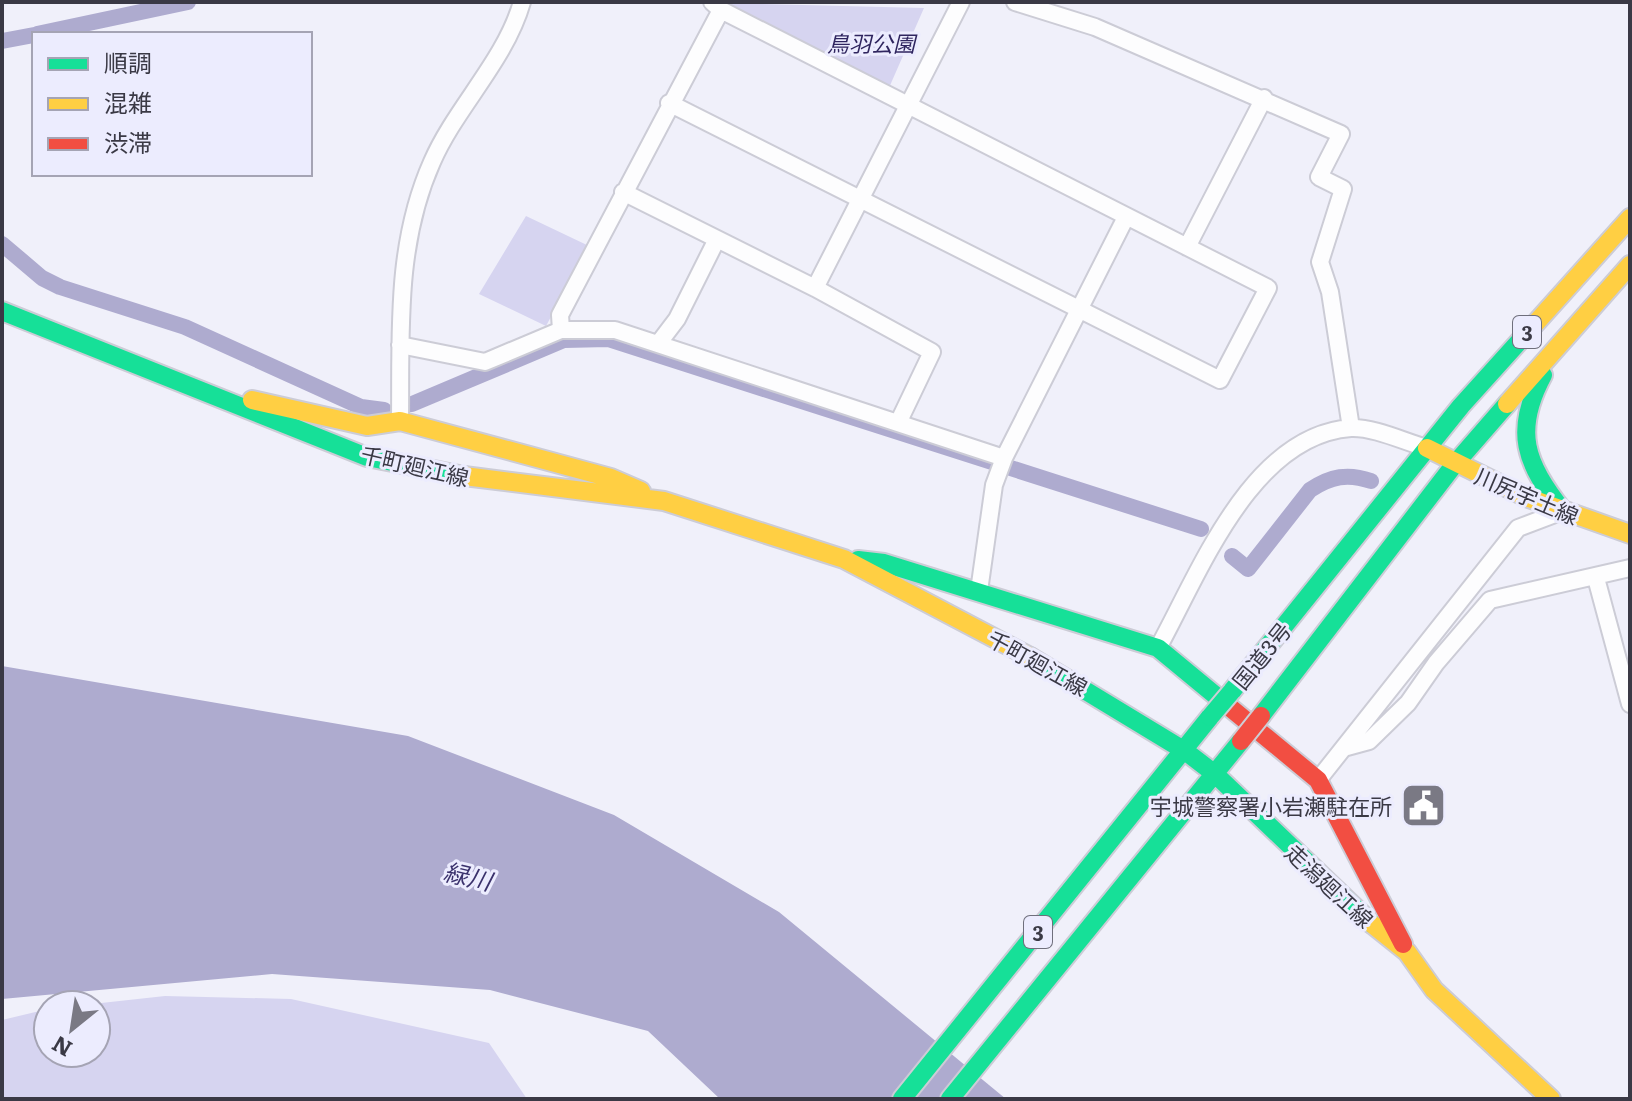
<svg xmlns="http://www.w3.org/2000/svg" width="1632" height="1101" viewBox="0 0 1632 1101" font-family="Literata,'Noto Sans JP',serif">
<rect width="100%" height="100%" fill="#f0f0fa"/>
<!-- green -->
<path fill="#d6d4f0" d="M719,3L924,8L888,90Z
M526,216L589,246L546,326L479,294Z
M165,996L291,999L489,1043L527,1099H2V1020L48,1009V1053H96V1005H83Z"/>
<!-- water -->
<path fill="#aeabcf" d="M2,666L408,736L614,815L779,912L1006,1099H720L648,1031L490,990L272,974L2,999Z"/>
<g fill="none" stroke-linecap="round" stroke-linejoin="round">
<!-- canal -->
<path stroke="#aeabcf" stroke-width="16" d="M37,34L188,2
M2,41L34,35
M2,244L42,278L60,287L185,327L361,407L384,410
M412,404L564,340L608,339L1201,529
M1232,556L1248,569L1310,490C1331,476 1348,473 1371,481"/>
<defs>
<path id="street" d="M1015,2L1095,27L1341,134L1319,177L1343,189L1320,262L1330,292L1351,428
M669,103L1220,380L1268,288L721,10L712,2
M623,192L815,288L932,352L899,421
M1187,247L1264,98
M815,288L961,2
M561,330L560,315L570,296L721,10
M658,344L677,319L717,239
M400,345L485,362L561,330H615L1004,458
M400,421C401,333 395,245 432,162C456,107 505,61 522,2
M1596,578L1630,704
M979,591L994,485L1004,458L1126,217
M1158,648C1199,574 1251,435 1351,428C1374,427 1405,442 1427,448
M1347,747L1369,741L1408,703L1436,663L1490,600L1630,568
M1318,780L1518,528L1563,511"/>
<path id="fast" d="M2,311L367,457L464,476
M1543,375C1513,431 1525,463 1563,511
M858,560L884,563L1158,648L1227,705
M1030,657L1185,751L1215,774L1372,924
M1232,691L1461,406L1525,335
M1261,716L1454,465L1507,404
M902,1099L1210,717
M950,1099L1241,741"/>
<path id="slow" d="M1525,335L1630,218
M252,400L367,426L400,421L611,478L641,491
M1507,404L1630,265
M1427,448L1526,497L1630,534
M464,476L664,501L844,559L1030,657
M1372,924L1407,952L1434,990L1551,1099"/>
<path id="jam" d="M1227,705L1318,780L1403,944"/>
</defs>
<!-- street casing -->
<use href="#street" stroke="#ccccd6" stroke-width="20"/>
<!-- fast casing -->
<use href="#fast" stroke="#ccccd6" stroke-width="22"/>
<!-- slow casing -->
<use href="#slow" stroke="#ccccd6" stroke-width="22"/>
<!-- jam casing -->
<use href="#jam" stroke="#ccccd6" stroke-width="22"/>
<!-- street -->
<use href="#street" stroke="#fdfdfe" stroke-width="16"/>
<!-- fast -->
<use href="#fast" stroke="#16e098" stroke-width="18"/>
<!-- slow -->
<use href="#slow" stroke="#ffcf43" stroke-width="18"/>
<!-- jam -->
<use href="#jam" stroke="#f24e42" stroke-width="18"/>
<defs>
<path id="fast-bridge" d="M1210,717L1232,691"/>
<path id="jam-bridge" d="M1241,741L1261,716"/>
</defs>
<!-- fast-bridge casing -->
<use href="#fast-bridge" stroke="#ceced5" stroke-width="22" stroke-linecap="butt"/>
<!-- jam-bridge casing -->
<use href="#jam-bridge" stroke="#ceced5" stroke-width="22" stroke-linecap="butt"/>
<!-- fast-bridge -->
<use href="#fast-bridge" stroke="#16e098" stroke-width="18"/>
<!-- jam-bridge -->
<use href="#jam-bridge" stroke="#f24e42" stroke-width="18"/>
</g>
<!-- icons -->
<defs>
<symbol id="civic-square" viewBox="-11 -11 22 22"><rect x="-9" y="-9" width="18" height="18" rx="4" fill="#7a7984" stroke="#ececfe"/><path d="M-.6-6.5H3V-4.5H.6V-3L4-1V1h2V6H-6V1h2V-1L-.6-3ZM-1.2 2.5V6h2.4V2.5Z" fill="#fff"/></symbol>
</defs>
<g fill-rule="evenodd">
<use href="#civic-square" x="1398" y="780" width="51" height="51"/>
</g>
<g text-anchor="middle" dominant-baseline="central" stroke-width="6" stroke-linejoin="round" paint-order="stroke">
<!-- shield labels -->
<g fill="#ececfe" stroke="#6f6f7c" stroke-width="2">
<rect x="1513" y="316" width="28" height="32" rx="6"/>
<rect x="1024" y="916" width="28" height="32" rx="6"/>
</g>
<g font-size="20" font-weight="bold" fill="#3a3945">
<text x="1527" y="332">3</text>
<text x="1038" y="932">3</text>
</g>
<!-- park labels -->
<g font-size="22" font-style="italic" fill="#2f255f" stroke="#ececfe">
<text x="871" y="42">鳥羽公園</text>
</g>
<!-- street labels -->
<g font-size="22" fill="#3a3945" stroke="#ececfe">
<text transform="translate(415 465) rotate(13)">千町廻江線</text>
<text transform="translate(1527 495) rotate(23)">川尻宇土線</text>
<text transform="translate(1261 655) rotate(-51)">国道3号</text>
<text transform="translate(1038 662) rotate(29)">千町廻江線</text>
<text transform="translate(1330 885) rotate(43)">走潟廻江線</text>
</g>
<!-- poi labels -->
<g font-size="22" fill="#3a3945" stroke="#ececfe" text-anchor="end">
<text x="1392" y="805">宇城警察署小岩瀬駐在所</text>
</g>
<!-- water labels -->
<g font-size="24" font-style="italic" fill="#3a316c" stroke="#ececfe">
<text transform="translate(468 875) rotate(13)">緑川</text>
</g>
</g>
<!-- border -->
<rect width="1632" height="1101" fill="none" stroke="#3a3945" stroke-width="8"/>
<!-- legend -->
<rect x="32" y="32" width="280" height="144" fill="#ececfe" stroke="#a5a4b4" stroke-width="2"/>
<rect x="48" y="58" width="40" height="12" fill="#16e098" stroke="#a5a4b4" stroke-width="2"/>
<text x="104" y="72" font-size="24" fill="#3a3945">順調</text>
<rect x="48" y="98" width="40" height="12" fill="#ffcf43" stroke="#a5a4b4" stroke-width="2"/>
<text x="104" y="112" font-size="24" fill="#3a3945">混雑</text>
<rect x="48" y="138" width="40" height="12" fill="#f24e42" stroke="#a5a4b4" stroke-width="2"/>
<text x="104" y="152" font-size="24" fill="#3a3945">渋滞</text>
<!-- north arrow -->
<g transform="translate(72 1029) rotate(210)"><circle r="38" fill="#ececfe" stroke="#a5a4b4" stroke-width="2"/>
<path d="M0-6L14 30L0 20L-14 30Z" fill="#7a7984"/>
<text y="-12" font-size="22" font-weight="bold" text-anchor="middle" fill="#3a3945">N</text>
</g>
</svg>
